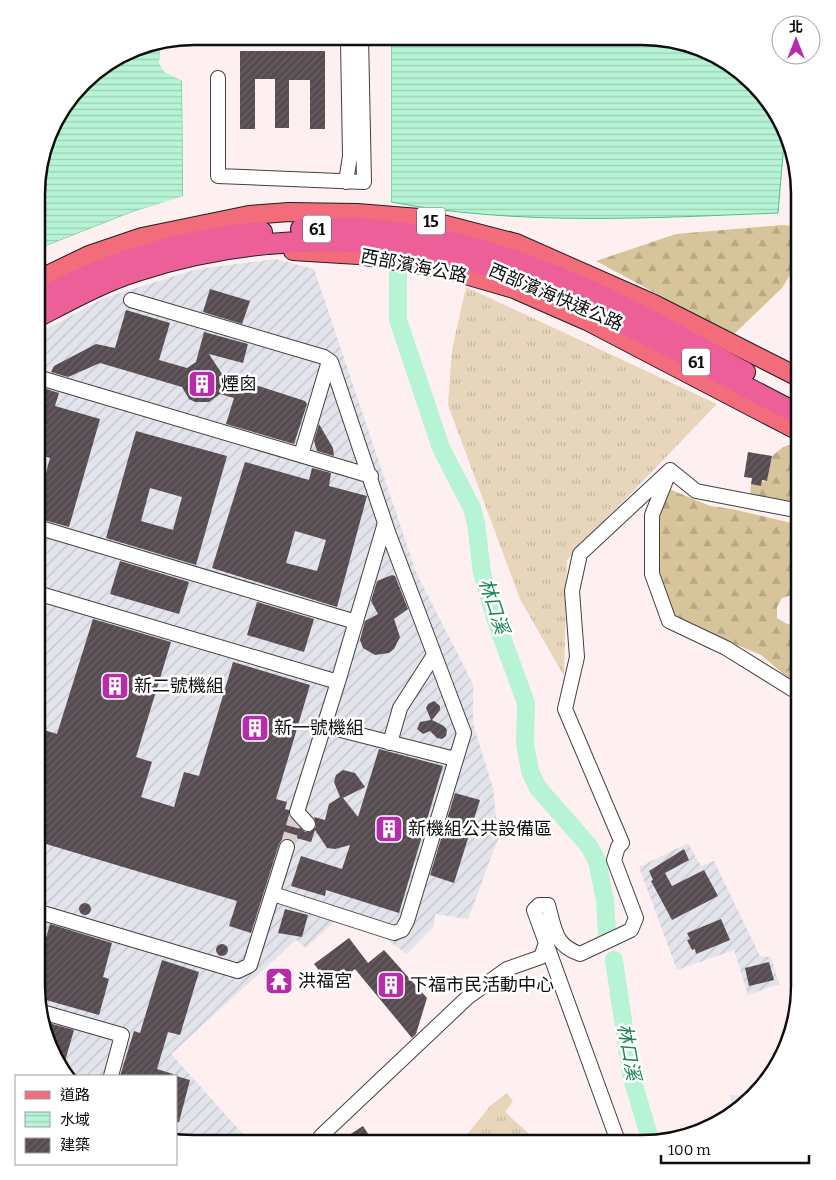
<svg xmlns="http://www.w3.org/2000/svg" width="836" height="1180" viewBox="0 0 836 1180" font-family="Bitter,'Noto Sans TC',serif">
<defs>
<pattern id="industrial-furrows" width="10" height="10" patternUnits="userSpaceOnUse" patternTransform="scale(1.25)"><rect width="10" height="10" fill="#e3e3ec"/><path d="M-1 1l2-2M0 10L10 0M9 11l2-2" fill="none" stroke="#c2c2c9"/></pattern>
<pattern id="grass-tufts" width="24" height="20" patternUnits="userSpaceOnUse" patternTransform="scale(1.25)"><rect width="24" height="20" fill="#e7d6bb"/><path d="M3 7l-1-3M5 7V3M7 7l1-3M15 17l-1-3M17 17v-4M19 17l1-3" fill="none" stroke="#c5b6a0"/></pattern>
<pattern id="forest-firs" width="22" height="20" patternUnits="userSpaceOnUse" patternTransform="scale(1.25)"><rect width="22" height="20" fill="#d7c49b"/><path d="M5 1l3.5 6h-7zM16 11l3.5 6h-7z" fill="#b7a784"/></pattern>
<pattern id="water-rules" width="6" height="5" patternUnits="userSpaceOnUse" patternTransform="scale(1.25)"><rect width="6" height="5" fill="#b7f3d5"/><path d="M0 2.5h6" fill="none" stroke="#9ccfb6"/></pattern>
<pattern id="building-hatch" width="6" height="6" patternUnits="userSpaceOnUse" patternTransform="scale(1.25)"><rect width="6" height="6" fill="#564b50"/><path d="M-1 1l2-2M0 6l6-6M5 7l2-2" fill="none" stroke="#696165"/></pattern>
</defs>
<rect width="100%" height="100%" fill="#fef0f0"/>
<!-- industrial -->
<path fill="url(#industrial-furrows)" d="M800,206V266L794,265Z
M275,259L314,269L416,572L473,684V724L493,788L498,839L468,919L435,914L434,926L407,954L386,939L336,920L306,948L296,940L171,1054L251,1143L176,1142V1076H70L52,1055L36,986L37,334L104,298L197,269Z
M688,843L701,866L714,861L760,956L771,957L779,984L748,995L734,950L677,970L639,867Z
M730,1095L747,1096L732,1109Z"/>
<!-- grass -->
<path fill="url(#grass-tufts)" d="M466,287L717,404L567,560L564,676L520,599L448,405L452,350Z
M507,1093L513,1101L505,1112L535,1139L531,1143H460L491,1105Z"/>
<!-- forest -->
<path fill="url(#forest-firs)" d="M782,225L795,226L790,275L782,288L733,335L596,261L676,234Z
M797,443L800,444V509L750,495L751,484L767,481L772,456L783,447Z
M669,489L710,506L732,509L800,525V593L782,598L777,607V618L787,624L800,626V688L761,655L694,627L668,610L660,597L653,545L664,490Z"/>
<!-- water -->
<path fill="url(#water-rules)" stroke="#41c788" d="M391,37L663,38L738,69L784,125L785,131L778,213C650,218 517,226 391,202Z
M160,42C159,71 158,67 182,81L183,197L132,212L38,249V173L57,115L90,75L143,45Z"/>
<!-- pier -->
<path fill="#fef0f0" d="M388,37H391V202H388Z
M160,42H162V64L165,70L184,80L185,198L133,214L38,251V249L132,212L183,196L182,81L164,72L159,64Z"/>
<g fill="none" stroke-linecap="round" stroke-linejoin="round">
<!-- river -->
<path stroke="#b7f3d5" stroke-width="18" d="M398,267V320L441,448L472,508L476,523L482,573L497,624L526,703L525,743L530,771L538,788L589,846L597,861L605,900L607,933
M614,960L631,1075L651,1142"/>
</g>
<!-- building -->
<path fill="url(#building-hatch)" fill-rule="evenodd" d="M240,51H325V129H310V80H289V128H275V79H255V129H240Z
M210,289L250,301L242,324L203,312Z
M126,310L170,323L159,360L187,368L196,362L204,332L248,344L243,363L209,354L222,374L305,401L307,404L294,444L226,424L234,398L220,394L209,402H195L189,399L182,387L100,363L68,377L51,372L54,366L96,344L115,348Z
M46,389L59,393L55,406L100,419L69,527L37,518V490L41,491L50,458L37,454V401L41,402Z
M319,424L333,448L334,456L317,451L314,441Z
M136,431L227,456L196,565L106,538ZM150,488L182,497L173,530L141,521Z
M748,452L772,456L767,481L762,480L761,486L751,484L752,478L744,477Z
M245,462L309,480L312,468L331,473L329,486L367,496L337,607L212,568ZM295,531L326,540L317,571L286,563Z
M120,561L189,582L179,614L110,594Z
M392,575L395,576L408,609L394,619L400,637L394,649L389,653L375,655L363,648L360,640L365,621L378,614L371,601L377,581Z
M257,602L314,619L304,652L247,635Z
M93,619L171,642L136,757L152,762L141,797L174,807L184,772L199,776L233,662L310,685L276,799L287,802L285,809L289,810L290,818L305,832H310L316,827L314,817L325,820L329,804L340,797L334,782L336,775L343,770L355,773L365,787L343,798L358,817L379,749L443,766L399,913L326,890L325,896L291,886L301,856L342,869L350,845L335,849L327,848L315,830L311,842L285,835L279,844L251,933L229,926L237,901L36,841L37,752L44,730L57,734Z
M434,701L440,706V710L432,720L444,726L447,730L446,736L442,739L437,738L430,731L423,734L417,729L420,722L431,720L426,708L428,704Z
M455,793L480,800L454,883L430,875Z
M684,849L689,860L665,873L672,886L704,870L718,896L672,920L651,881L653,880L649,871Z
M79 909a6 6 0 1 1 12 0a6 6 0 1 1-12 0Z
M285,909L308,915L302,937L278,933Z
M721,919L730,940L696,954L695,949L692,950L687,940L690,939L687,933Z
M50,924L112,943L103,977L109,979L99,1015L39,998L36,986V962H39Z
M349,938L368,963L384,950L427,998L416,1034L412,1038L355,969L332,987L314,964Z
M216 950a6 6 0 1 1 12 0a6 6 0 1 1-12 0Z
M162,960L199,972L180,1035L168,1032L157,1069L173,1074V1076H120L134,1031L140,1033Z
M769,962L774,980L749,986L745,968Z
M275,967L291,987L283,994L267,974Z
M45,1022L74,1030L63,1068L52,1055Z
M176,1076L190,1080L179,1122H176Z
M363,1126L374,1143H337Z"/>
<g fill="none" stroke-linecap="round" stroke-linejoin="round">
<!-- minor-tunnel -->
<path stroke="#dacece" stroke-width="14" stroke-dasharray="14 7" stroke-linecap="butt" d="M287,847L297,812"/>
<defs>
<path id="minor" d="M218,78V176L364,182L361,37
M346,182L350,156L348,41L350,37
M131,300L324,357L331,362L388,532L464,733L407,921L402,930L394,933L273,894
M37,377L371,476
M301,455L329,361
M37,527L356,622
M37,593L338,682L297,812L308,824
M338,682L385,523
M800,694L726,648L669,621L652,574V515L670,470L696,491L800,511
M325,726L455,759
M390,743L400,708L434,655
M36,911L238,971L250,965L287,847
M546,943L619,1144
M42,1012L122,1035L111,1076
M328,1143L321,1136L468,997L507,969L541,957L546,943L534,910L539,905H548C555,929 554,945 580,954L631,930L636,918L614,860L618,847L622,843L565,709L577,657L572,591L580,554L670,470"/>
<path id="major" d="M293,251L358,255L445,269L514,289L587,321L800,432
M37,280L89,255L142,237L249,215L289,212L357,213L419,218L516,243L654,304L800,378"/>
<path id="highway" d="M301,229C317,229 334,228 350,228C435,230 521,259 598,294C648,316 696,346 745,372
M37,300C106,262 184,238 262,232
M37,317C70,300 102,282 137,271C257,232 396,230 514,275C613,313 706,367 800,415"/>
</defs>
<!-- minor casing -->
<use href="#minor" stroke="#414141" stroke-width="16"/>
<!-- major casing -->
<use href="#major" stroke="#1f1f1f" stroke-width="20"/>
<!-- highway casing -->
<use href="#highway" stroke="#1f1f1f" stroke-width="22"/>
<!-- minor -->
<use href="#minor" stroke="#fff" stroke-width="14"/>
<!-- major -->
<use href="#major" stroke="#f26c7b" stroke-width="18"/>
<!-- highway -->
<use href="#highway" stroke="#ed5f99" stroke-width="20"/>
</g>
<!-- icons -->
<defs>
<symbol id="building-square" viewBox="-11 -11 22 22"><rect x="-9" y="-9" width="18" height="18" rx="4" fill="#b72cab" stroke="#fff"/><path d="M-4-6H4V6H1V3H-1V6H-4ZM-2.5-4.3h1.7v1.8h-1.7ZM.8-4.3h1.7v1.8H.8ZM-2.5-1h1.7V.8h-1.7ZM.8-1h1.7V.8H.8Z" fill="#fff"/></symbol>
<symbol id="temple-square" viewBox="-11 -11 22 22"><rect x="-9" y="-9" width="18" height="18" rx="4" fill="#b72cab" stroke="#fff"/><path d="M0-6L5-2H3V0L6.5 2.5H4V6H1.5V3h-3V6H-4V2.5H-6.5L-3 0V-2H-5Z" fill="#fff"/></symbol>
</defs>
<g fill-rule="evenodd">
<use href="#building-square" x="186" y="368" width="32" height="32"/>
<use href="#building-square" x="99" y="670" width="32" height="32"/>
<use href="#building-square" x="239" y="712" width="32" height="32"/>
<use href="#building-square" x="373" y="813" width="32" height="32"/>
<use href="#temple-square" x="263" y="965" width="32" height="32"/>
<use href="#building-square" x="375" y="969" width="32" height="32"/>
</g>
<g text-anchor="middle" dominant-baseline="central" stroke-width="5" stroke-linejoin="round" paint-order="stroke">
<!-- shield labels -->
<g fill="#fff" stroke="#565656" stroke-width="1">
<rect x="417" y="207.5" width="28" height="27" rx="4"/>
<rect x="303" y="215.5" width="28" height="27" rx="4"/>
<rect x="682" y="348.5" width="28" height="27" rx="4"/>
</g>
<g font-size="16" font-weight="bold" fill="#0e0e0e">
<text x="431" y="221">15</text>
<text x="317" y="229">61</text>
<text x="696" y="362">61</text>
</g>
<!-- street labels -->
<g font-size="18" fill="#0e0e0e" stroke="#fff">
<text transform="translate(414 266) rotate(11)">西部濱海公路</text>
<text transform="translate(556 297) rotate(23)">西部濱海快速公路</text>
</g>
<!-- poi labels -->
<g font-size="18" fill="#0e0e0e" stroke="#fff" text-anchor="start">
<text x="221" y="384">煙囪</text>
<text x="134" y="686">新二號機組</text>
<text x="274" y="728">新一號機組</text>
<text x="408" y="829">新機組公共設備區</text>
<text x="298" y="981">洪福宮</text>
<text x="410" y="985">下福市民活動中心</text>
</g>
<!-- water labels -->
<g font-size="19" font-style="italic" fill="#1b8558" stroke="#fff">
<text transform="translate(494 606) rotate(72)">林口溪</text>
<text transform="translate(629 1052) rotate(80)">林口溪</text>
</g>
</g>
<!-- crop -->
<path d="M0 0H836V1180H0ZM194 45H642A149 149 0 0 1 791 194V986A149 149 0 0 1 642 1135H194A149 149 0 0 1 45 986V194A149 149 0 0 1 194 45Z" fill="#fff" fill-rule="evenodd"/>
<path fill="none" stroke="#0e0e0e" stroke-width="2.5" d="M194 45H642A149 149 0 0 1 791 194V986A149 149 0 0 1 642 1135H194A149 149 0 0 1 45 986V194A149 149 0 0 1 194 45Z"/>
<!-- legend -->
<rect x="15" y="1075" width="162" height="90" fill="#ffffff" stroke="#9f9f9f"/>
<rect x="25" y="1091" width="25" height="8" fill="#f26c7b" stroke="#9f9f9f"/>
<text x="60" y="1100" font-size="15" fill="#0e0e0e">道路</text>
<rect x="25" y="1112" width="25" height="15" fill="url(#water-rules)" stroke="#9f9f9f"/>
<text x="60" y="1125" font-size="15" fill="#0e0e0e">水域</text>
<rect x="25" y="1138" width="25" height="15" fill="url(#building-hatch)" stroke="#9f9f9f"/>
<text x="60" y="1150" font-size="15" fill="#0e0e0e">建築</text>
<!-- north arrow -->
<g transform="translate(796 40)"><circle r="24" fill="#ffffff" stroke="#9f9f9f"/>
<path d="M0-4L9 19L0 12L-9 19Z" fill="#b72cab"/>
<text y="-8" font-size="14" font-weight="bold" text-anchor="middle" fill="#0e0e0e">北</text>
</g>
<!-- scale -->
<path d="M661 1155v8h148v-8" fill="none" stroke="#0e0e0e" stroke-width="2.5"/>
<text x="668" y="1155" font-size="15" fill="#0e0e0e" stroke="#ffffff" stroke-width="4" paint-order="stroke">100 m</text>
</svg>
